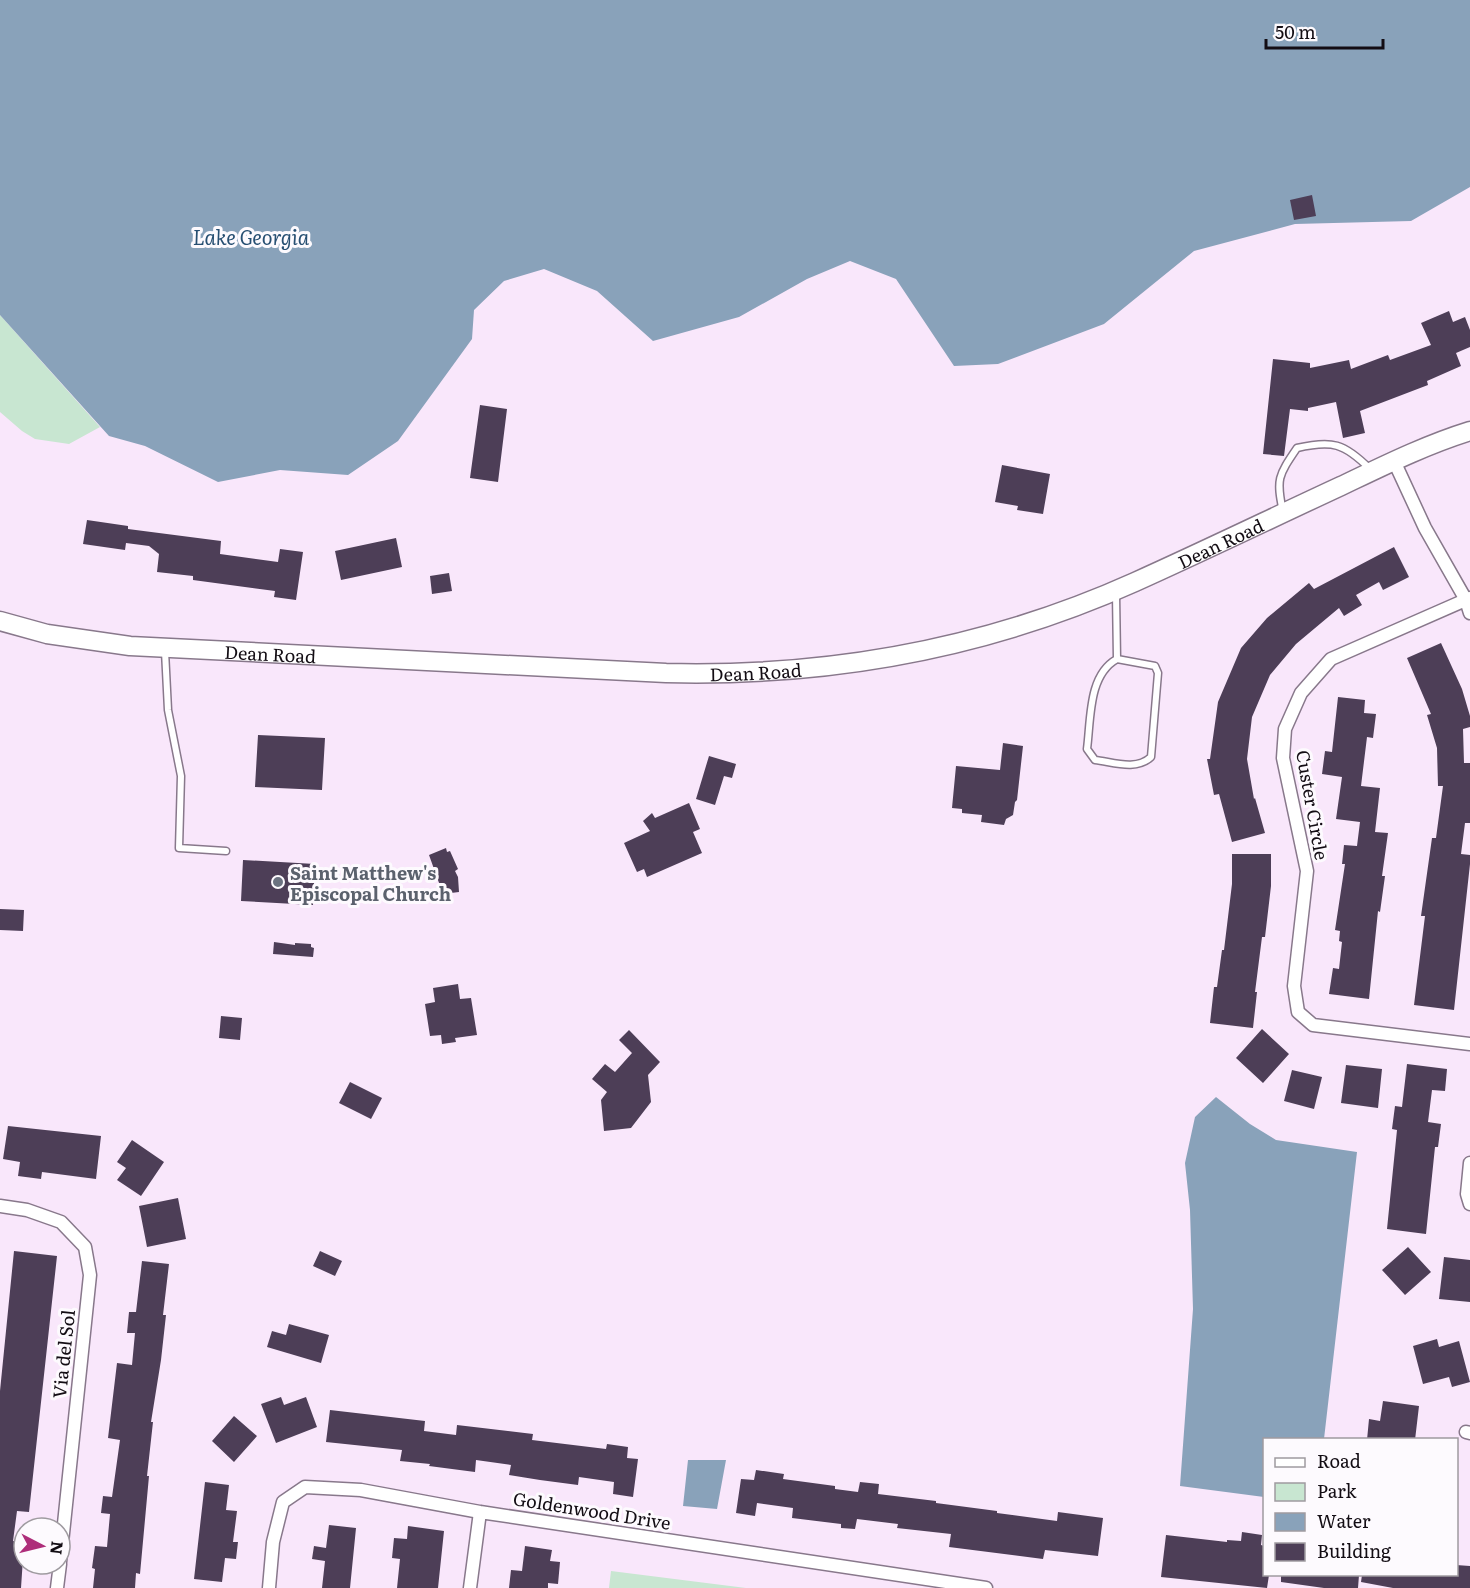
<svg xmlns="http://www.w3.org/2000/svg" width="1470" height="1588" viewBox="0 0 1470 1588" font-family="Literata,serif">
<rect width="100%" height="100%" fill="#f9e7fb"/>
<!-- green -->
<path fill="#c8e6d1" d="M0,315L100,427L69,444L35,439L22,431L0,412Z
M611,1571L746,1588H609Z"/>
<!-- water -->
<path fill="#89a2ba" d="M0,0H1470V187L1411,221L1295,224L1194,251L1104,324L998,364L954,366L896,279L850,261L807,279L739,317L653,341L597,291L544,269L504,281L474,310L472,339L398,441L348,475L280,470L218,482L145,446L109,436L0,315Z
M1216,1097L1250,1124L1276,1140L1357,1152L1324,1439L1264,1440V1497L1180,1486L1193,1309L1190,1210L1185,1163L1195,1117Z
M688,1460H726L717,1509L683,1506Z"/>
<!-- building -->
<path fill="#4d3e57" d="M1312,195L1316,216L1294,220L1290,200Z
M1449,311L1453,322L1465,317L1470,330V347L1456,353L1461,366L1427,381L1428,385L1360,411L1365,433L1343,438L1336,402L1308,408V411L1290,409L1284,456L1263,454L1273,359L1310,363V368L1349,360L1351,369L1388,355L1390,360L1431,345L1421,323Z
M480,405L507,409L498,482L470,478Z
M1002,465L1050,474L1043,514L1017,510L1018,506L995,502Z
M87,520L128,526V529L221,541L220,554L278,562L280,549L303,552L296,600L274,597L275,591L193,580V576L157,572L159,554L149,546L126,543L125,550L83,544Z
M396,538L402,567L341,580L335,551Z
M1394,547L1409,577L1383,590L1379,582L1356,595L1362,605L1344,616L1339,608L1296,644L1270,675L1252,717L1247,759L1254,799L1255,798L1265,833L1232,842L1219,794L1214,795L1207,759H1210L1218,702L1241,648L1267,618L1309,583L1314,589Z
M449,573L452,591L432,594L430,576Z
M1441,643L1462,689L1470,716V727L1463,729L1464,763H1470V823H1465L1461,854L1470,855V864L1454,1010L1414,1005L1425,916H1421L1432,838H1436L1443,786H1438L1437,748L1427,715L1431,714L1407,658Z
M1338,697L1365,700L1364,713L1376,714L1373,738L1367,737L1361,786L1380,788L1375,832L1388,833L1382,876H1385L1380,912L1378,911L1369,999L1329,994L1333,968L1339,969L1342,942L1339,941L1340,931L1335,930L1345,864H1342L1344,845L1357,846L1360,822L1336,819L1342,777L1322,774L1325,751L1332,752Z
M258,735L325,738L322,790L255,787Z
M1003,743L1023,746L1017,800L1015,802L1013,815L1006,819L1004,825L981,822L982,815L962,813V809L952,808L956,766L1000,770Z
M709,756L736,764L732,778L724,776L715,805L696,799Z
M689,803L700,829L693,832L702,853L647,877L644,869L637,872L624,843L650,831L643,821L652,813L655,818Z
M446,848L447,852L450,851L458,869L455,871L458,877L459,892L443,894L429,855Z
M1232,854H1271V886L1265,937H1262L1255,992H1257L1253,1028L1210,1023L1214,987H1217L1222,950H1224L1232,884Z
M243,860L315,864L313,905L241,901Z
M0,909L24,910L23,931L0,930Z
M274,942L295,945V943L311,944V947L314,948L313,957L273,954Z
M458,984L460,999L471,998L477,1035L455,1038L456,1042L442,1044L441,1035L430,1036L425,1004L435,1002L433,988Z
M221,1016L242,1018L240,1040L219,1038Z
M1262,1029L1289,1054L1263,1083L1236,1058Z
M629,1030L660,1062L648,1075L651,1102L631,1128L604,1131L601,1100L607,1092L592,1079L605,1064L615,1072L632,1053L619,1040Z
M1407,1064L1447,1069L1445,1091L1432,1090L1428,1122L1441,1124L1438,1147H1435L1426,1234L1387,1229L1397,1130L1392,1129L1395,1106L1402,1107Z
M1346,1065L1382,1069L1378,1108L1341,1103Z
M1292,1070L1322,1077L1314,1109L1284,1101Z
M350,1082L382,1098L371,1119L339,1103Z
M8,1126L101,1136L96,1179L42,1172L41,1179L18,1176L20,1162L3,1159Z
M132,1140L164,1162L141,1196L117,1180L126,1168L117,1162Z
M178,1198L186,1239L147,1247L139,1206Z
M1408,1247L1431,1272L1405,1295L1382,1270Z
M14,1251L57,1256L29,1512L17,1511L13,1541L24,1543L21,1588H0V1391Z
M320,1251L342,1261L335,1276L313,1266Z
M1444,1257L1470,1260V1302L1439,1299Z
M142,1261L169,1264L163,1315H166L161,1360L151,1422H153L147,1476H149L140,1574L136,1573L135,1588H93L95,1569L92,1568L95,1546L107,1547L110,1514L101,1513L103,1496L112,1497L120,1440L108,1438L117,1363L132,1365L135,1333H127L129,1312H136Z
M289,1324L329,1335L321,1363L267,1347L272,1331L286,1335Z
M1437,1339L1439,1347L1459,1341L1470,1382L1452,1387L1449,1377L1423,1384L1413,1346Z
M281,1397L284,1405L306,1397L317,1427L276,1443L261,1404Z
M1383,1401L1419,1406L1415,1440H1367L1369,1419L1380,1421Z
M330,1410L425,1421L424,1431L456,1435L457,1425L533,1434L532,1440L606,1449L607,1444L628,1447L627,1458L638,1459L633,1497L613,1494L614,1482L579,1477L578,1485L540,1480L509,1475L511,1465L476,1460L475,1472L429,1466L430,1464L400,1461L402,1450L326,1442Z
M234,1416L257,1436L234,1462L212,1441Z
M756,1470L784,1474L783,1479L835,1486V1489L858,1492L860,1482L879,1484L878,1494L936,1501V1503L997,1511V1513L1057,1521L1058,1512L1103,1518L1098,1556L1045,1550L1043,1559L949,1547L951,1534L897,1528L898,1524L857,1519L855,1529L841,1528V1524L792,1518L793,1508L757,1503L755,1516L736,1513L741,1479L754,1480Z
M205,1482L229,1485L226,1510L237,1511L233,1542H238L236,1559L225,1558L222,1582L194,1579Z
M329,1525L356,1528L350,1588H322L325,1561L312,1559L314,1546L326,1548Z
M408,1526L444,1531L438,1588H397L400,1559L392,1558L394,1538L407,1539Z
M1242,1532L1262,1535L1261,1545L1264,1546V1575H1269L1267,1588L1161,1577L1166,1535L1227,1542V1540L1241,1541Z
M525,1546L552,1550L550,1561L560,1562L558,1584L548,1583V1588H509L511,1570L522,1571Z
M1456,1565L1470,1566V1588H1393L1361,1582L1362,1575H1456Z
M1281,1575H1359L1358,1588H1324L1281,1582Z"/>
<g fill="none" stroke-linecap="round" stroke-linejoin="round">
<defs>
<path id="service" d="M1283,512C1276,479 1278,476 1297,448C1332,440 1344,443 1370,469
M1116,594L1117,659
M165,651L168,710L181,776L179,848L226,851
M1117,659L1155,666L1158,673L1151,757C1136,771 1113,762 1095,760L1087,749C1091,719 1088,675 1117,659Z"/>
<path id="minor" d="M1394,461L1425,528L1466,600L1470,613
M1470,598L1331,659L1301,693L1285,729L1283,758L1307,871L1294,986L1298,1012L1313,1025L1470,1044
M1470,1163L1467,1194L1470,1204
M0,1206L27,1210L61,1222L85,1247L90,1275L60,1562
M1466,1432L1470,1433
M57,1588L60,1564
M269,1588L273,1542L283,1502L305,1487L361,1490L480,1512L986,1588
M470,1588L480,1512"/>
<g id="secondary">
<path id="s1" d="M0,621L47,634L130,646L666,673C828,677 986,649 1135,582C1204,551 1272,518 1341,486C1383,466 1425,445 1470,431"/>
</g>
</defs>
<!-- service casing -->
<use href="#service" stroke="#88788b" stroke-width="9"/>
<!-- minor casing -->
<use href="#minor" stroke="#88788b" stroke-width="15"/>
<!-- secondary casing -->
<use href="#secondary" stroke="#88788b" stroke-width="21"/>
<!-- service -->
<use href="#service" stroke="#fff" stroke-width="6"/>
<!-- minor -->
<use href="#minor" stroke="#fff" stroke-width="12"/>
<!-- secondary -->
<use href="#secondary" stroke="#fff" stroke-width="18"/>
</g>
<!-- markers -->
<circle fill="#6b7280" stroke="#fdfafe" stroke-width="2" cx="278" cy="882" r="6"/>
<g text-anchor="middle" dominant-baseline="central" stroke-width="6" stroke-linejoin="round" paint-order="stroke">
<!-- street labels -->
<g font-size="18" fill="#130d14" stroke="#fdfafe">
<text stroke="none"><textPath href="#s1" startOffset="1245">Dean Road</textPath></text>
<text stroke="none"><textPath href="#s1" startOffset="273">Dean Road</textPath></text>
<text stroke="none"><textPath href="#s1" startOffset="759">Dean Road</textPath></text>
<text transform="translate(1313 805) rotate(80)">Custer Circle</text>
<text transform="translate(63 1354) rotate(-84)">Via del Sol</text>
<text transform="translate(592 1510) rotate(9)">Goldenwood Drive</text>
</g>
<!-- worship labels -->
<g font-size="18" font-weight="bold" fill="#5b616d" stroke="#fdfafe" text-anchor="start">
<text x="290" y="872">Saint Matthew's<tspan x="290" dy="21">Episcopal Church</tspan></text>
</g>
<!-- water labels -->
<g font-size="20" font-style="italic" fill="#274f72" stroke="#fdfafe">
<text x="251" y="236">Lake Georgia</text>
</g>
</g>
<!-- legend -->
<rect x="1263" y="1438" width="195" height="138" fill="#fdfafe" stroke="#9f9ba0" stroke-width="1.5"/>
<rect x="1275" y="1458" width="30" height="9" fill="#ffffff" stroke="#9f9ba0" stroke-width="1.5"/>
<text x="1317" y="1468" font-size="18" fill="#130d14">Road</text>
<rect x="1275" y="1483" width="30" height="18" fill="#c8e6d1" stroke="#9f9ba0" stroke-width="1.5"/>
<text x="1317" y="1498" font-size="18" fill="#130d14">Park</text>
<rect x="1275" y="1513" width="30" height="18" fill="#89a2ba" stroke="#9f9ba0" stroke-width="1.5"/>
<text x="1317" y="1528" font-size="18" fill="#130d14">Water</text>
<rect x="1275" y="1543" width="30" height="18" fill="#4d3e57" stroke="#9f9ba0" stroke-width="1.5"/>
<text x="1317" y="1558" font-size="18" fill="#130d14">Building</text>
<!-- north arrow -->
<g transform="translate(42 1546) rotate(97)"><circle r="28" fill="#fdfafe" stroke="#9f9ba0" stroke-width="1.5"/>
<path d="M0-4.5L10 22L0 15L-10 22Z" fill="#ae2d7a"/>
<text y="-9" font-size="16" font-weight="bold" text-anchor="middle" fill="#130d14">N</text>
</g>
<!-- scale -->
<path d="M1266 39v9h117v-9" fill="none" stroke="#130d14" stroke-width="3"/>
<text x="1275" y="39" font-size="18" fill="#130d14" stroke="#fdfafe" stroke-width="4.5" paint-order="stroke">50 m</text>
</svg>
